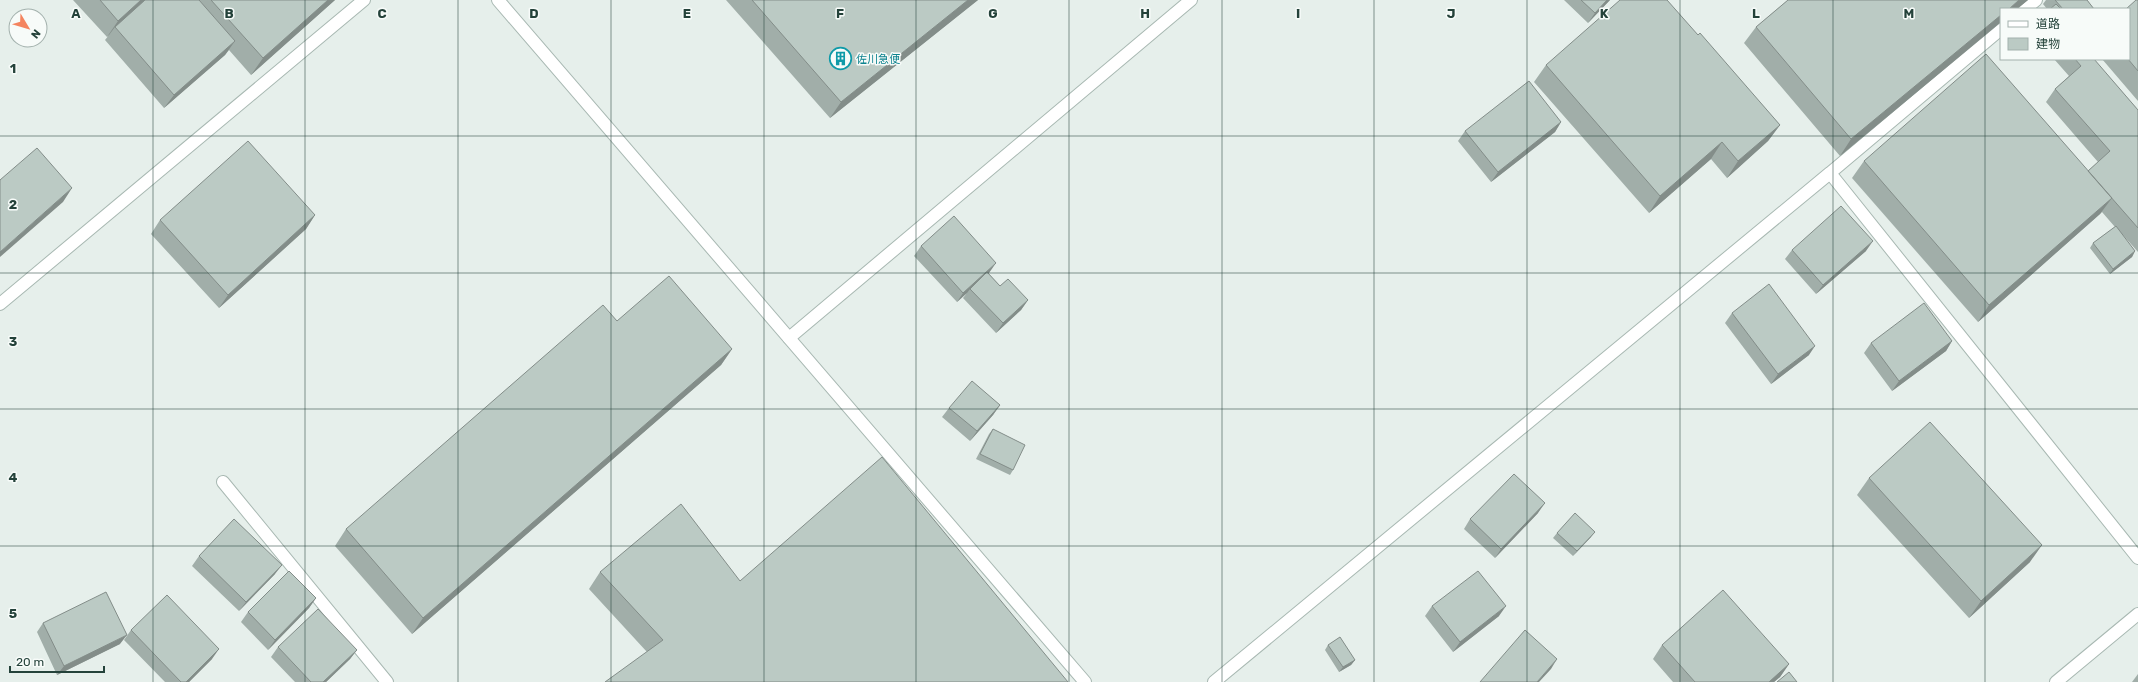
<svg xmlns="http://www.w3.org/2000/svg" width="2138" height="682" viewBox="0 0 2138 682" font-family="Rubik,'Noto Sans JP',sans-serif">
<rect width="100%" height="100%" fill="#e6efeb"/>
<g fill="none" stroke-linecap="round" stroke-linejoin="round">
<defs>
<path id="minor" d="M2025,9L2036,0
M1830,173L2001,29
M0,304L364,0
M789,338L1191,0
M223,482L387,682
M1214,682L1830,173L2138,558"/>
<path id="tertiary" d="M498,0L1085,682
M2056,682L2138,614"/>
</defs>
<!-- minor casing -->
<use href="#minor" stroke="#a8b8b2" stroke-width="14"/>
<!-- tertiary casing -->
<use href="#tertiary" stroke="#a8b8b2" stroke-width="14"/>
<!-- minor -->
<use href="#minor" stroke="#fff" stroke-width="12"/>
<!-- tertiary -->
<use href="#tertiary" stroke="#fff" stroke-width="12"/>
</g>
<!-- wall -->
<path fill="#a1aea9" d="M73,0H335L251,75L229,50L225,55L164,108L105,40L109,35L107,37Z
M726,0H978L830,118Z
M1564,0H1610L1588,23Z
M1788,0H2028L1840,156L1744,43L1756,27Z
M2046,0H2087L2094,9H2047L2043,4Z
M2138,0V101L2102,59H2129Z
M1698,35L1780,125L1768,141L1727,178L1711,159L1649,213L1534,82L1546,65Z
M2054,59H2097L2095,61L2138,110V252L2122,234L2135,251L2132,257L2110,274L2090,248L2093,243L2115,227L2102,212L2100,214L1978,322L1852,178L1864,161L2088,171L2098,162L2046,102L2055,89L2069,76Z
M1561,122L1555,132L1491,182L1458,141L1465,131Z
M315,215L306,229L219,308L151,234L160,220Z
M921,246L988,273L1000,286L1028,300L1021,310L996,333L963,298L967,293L957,302L914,256Z
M1792,250L1866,251L1816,294L1785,259Z
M1732,313L1809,355L1771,384L1725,323Z
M617,321L732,349L721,365L412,634L335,546L346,529Z
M1952,341L1946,351L1892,391L1864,353L1871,343Z
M1000,405L993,415L970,441L942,417L949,408Z
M993,429L1013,470L1010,475L976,459L989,434Z
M1869,478L2030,562L1969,618L1857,495Z
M1538,513L1495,558L1464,529L1470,519Z
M1557,533L1591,537L1573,556L1553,538Z
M199,556L275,574L239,611L192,566Z
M600,572L740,581L1068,682L647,652L589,589Z
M316,598L309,608L268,650L241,622L248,612Z
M1432,606L1499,616L1453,652L1425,616Z
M43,623L120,644L57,675L37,632Z
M131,630L212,659L189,682H165L124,640Z
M1328,645L1355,660L1351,665L1339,672L1325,650Z
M1662,645L1789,664L1780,677L1774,682H1673L1653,659Z
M278,647L357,650L350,659L326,682H295L271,657Z
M2138,674V682H2132Z"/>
<!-- shaded-wall -->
<path fill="#838d89" d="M141,0H149L115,27L109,35L107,37L118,21Z
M328,0H335L251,75L263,58Z
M968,0H978L830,118L841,102Z
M1607,0H1610L1588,23L1595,13Z
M2019,0H2028L2017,9H2009Z
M2001,15V22L1840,156L1851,139Z
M235,41L225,55L164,108L174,95Z
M1561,122L1555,132L1491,182L1498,172Z
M1780,125L1768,141L1727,178L1738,161Z
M1722,142L1711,159L1649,213L1660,196Z
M72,188L63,202L0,257V252Z
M2112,198L2100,214L1978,322L1989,305Z
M315,215L306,229L219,308L228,295Z
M1873,241L1866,251L1816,294L1823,285Z
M2135,251L2132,257L2110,274L2113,269Z
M996,263L989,273L971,290L970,289L967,293L957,302L963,293Z
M1028,300L1021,310L996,333L1003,323Z
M1952,341L1946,351L1892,391L1899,381Z
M1815,346L1809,355L1771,384L1778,374Z
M732,349L721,365L412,634L423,618Z
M1000,405L993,415L970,441L977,431Z
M1545,503L1538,513L1495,558L1501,549Z
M1595,532L1591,537L1573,556L1577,551Z
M2042,545L2030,562L1969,618L1981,601Z
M282,565L275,574L239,611L246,602Z
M316,598L309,608L268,650L275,640Z
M1506,606L1499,616L1453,652L1460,642Z
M127,635L120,644L57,675L64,666Z
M219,649L212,659L189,682H186Z
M357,650L350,659L326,682H323Z
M1557,659L1551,669L1539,682H1537Z
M1355,660L1351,665L1339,672L1343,667Z
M1789,664L1780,677L1774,682H1769Z"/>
<!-- building -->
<path fill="#bbcac4" stroke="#838d89" d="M100,0H141L118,21Z
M145,0H199L235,41L174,95L115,27Z
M211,0H328L263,58Z
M752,0H968L841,102Z
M1581,0H1607L1595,13Z
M1620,0H1667L1698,35L1700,33L1780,125L1738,161L1722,142L1660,196L1546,65Z
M1788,0H2019L2009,9H2001V15L1851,139L1756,27Z
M2055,0H2087L2094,9H2063Z
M2136,0H2138V71L2128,59H2129V9H2126Z
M2056,4L2061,9H2050Z
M1986,54L2112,198L1989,305L1864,161Z
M2075,59H2094L2138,110V228L2088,171L2110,151L2055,89L2081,66Z
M1529,81L1561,122L1498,172L1465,131Z
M248,141L315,215L228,295L160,220Z
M37,148L72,188L0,252V180Z
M1841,206L1873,241L1823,285L1792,250Z
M954,216L996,263L963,293L921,246Z
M2116,226L2135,251L2113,269L2093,243Z
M987,272L1000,286L1008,279L1028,300L1003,323L970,289Z
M669,276L732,349L423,618L346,529L603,305L617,321Z
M1769,284L1815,346L1778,374L1732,313Z
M1924,303L1952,341L1899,381L1871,343Z
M972,381L1000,405L977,431L949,408Z
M1930,422L2042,545L1981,601L1869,478Z
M993,429L1025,445L1013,470L980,454Z
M882,457L1068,682H605L663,640L600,572L681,504L740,581Z
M1514,474L1545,503L1501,549L1470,519Z
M1575,513L1595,532L1577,551L1557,533Z
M234,519L282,565L246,602L199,556Z
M289,571L316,598L275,640L248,612Z
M1478,571L1506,606L1460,642L1432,606Z
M1723,590L1789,664L1769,682H1695L1662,645Z
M106,592L127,635L64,666L43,623Z
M167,595L219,649L186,682H181L131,630Z
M318,609L357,650L323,682H311L278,647Z
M1525,630L1557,659L1537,682H1480Z
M1340,637L1355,660L1343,667L1328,645Z
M1789,672L1797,682H1777Z"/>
<!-- grid -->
<path fill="none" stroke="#24423a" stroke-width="1" stroke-opacity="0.55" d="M153,0V682M305,0V682M458,0V682M611,0V682M764,0V682M916,0V682M1069,0V682M1222,0V682M1374,0V682M1527,0V682M1680,0V682M1833,0V682M1985,0V682M0,136H2138M0,273H2138M0,409H2138M0,546H2138"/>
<!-- icons -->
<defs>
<symbol id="building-ring" viewBox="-11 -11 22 22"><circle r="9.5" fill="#f7fbf9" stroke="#0f9aa8" stroke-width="1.5"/><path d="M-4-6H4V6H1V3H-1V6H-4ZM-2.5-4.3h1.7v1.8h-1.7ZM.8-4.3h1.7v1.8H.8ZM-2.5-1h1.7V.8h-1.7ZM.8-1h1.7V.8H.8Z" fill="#0f9aa8"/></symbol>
</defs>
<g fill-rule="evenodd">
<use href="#building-ring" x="828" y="46" width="25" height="25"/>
</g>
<g text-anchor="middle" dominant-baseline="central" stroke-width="3" stroke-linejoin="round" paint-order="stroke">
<!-- culture labels -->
<g font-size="11" fill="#0d838f" stroke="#f7fbf9" text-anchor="start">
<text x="856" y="59">佐川急便</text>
</g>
</g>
<g font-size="13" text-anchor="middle" font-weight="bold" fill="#24423a" stroke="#f7fbf9" stroke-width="3" stroke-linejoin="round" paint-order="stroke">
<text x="76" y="18">A</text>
<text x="229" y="18">B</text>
<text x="382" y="18">C</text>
<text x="534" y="18">D</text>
<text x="687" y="18">E</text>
<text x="840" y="18">F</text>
<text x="993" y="18">G</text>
<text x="1145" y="18">H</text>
<text x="1298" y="18">I</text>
<text x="1451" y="18">J</text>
<text x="1604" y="18">K</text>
<text x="1756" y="18">L</text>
<text x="1909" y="18">M</text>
<text x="13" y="73">1</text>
<text x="13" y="209">2</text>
<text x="13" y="346">3</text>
<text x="13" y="482">4</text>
<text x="13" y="618">5</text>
</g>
<!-- legend -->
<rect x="2000" y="8" width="130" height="52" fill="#f7fbf9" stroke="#a3b1ad"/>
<rect x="2008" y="21" width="20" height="6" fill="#ffffff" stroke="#a3b1ad"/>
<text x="2036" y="28" font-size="12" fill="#24423a">道路</text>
<rect x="2008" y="38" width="20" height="12" fill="#bbcac4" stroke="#a3b1ad"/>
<text x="2036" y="48" font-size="12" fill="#24423a">建物</text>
<!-- north arrow -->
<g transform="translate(28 28) rotate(128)"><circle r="19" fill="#f7fbf9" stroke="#a3b1ad"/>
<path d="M0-3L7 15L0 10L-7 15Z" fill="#f4845f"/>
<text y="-6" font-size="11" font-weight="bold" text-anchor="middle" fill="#24423a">N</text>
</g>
<!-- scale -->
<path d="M10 666v6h94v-6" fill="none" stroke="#24423a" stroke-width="2"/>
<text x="16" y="666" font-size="12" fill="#24423a" stroke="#f7fbf9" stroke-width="3" paint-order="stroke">20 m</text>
</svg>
